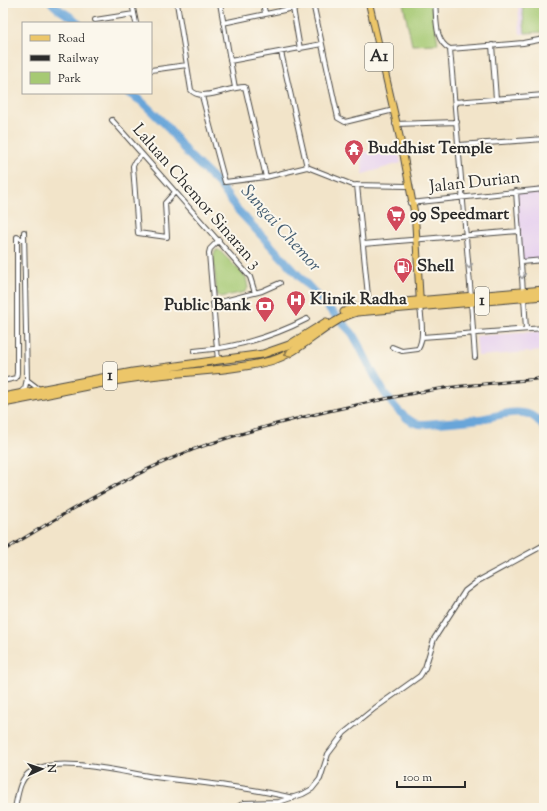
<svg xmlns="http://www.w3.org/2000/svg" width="547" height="811" viewBox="0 0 547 811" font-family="'Sorts Mill Goudy',serif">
<rect width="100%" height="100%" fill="#fbf7ec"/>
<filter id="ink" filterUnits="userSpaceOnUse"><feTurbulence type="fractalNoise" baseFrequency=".025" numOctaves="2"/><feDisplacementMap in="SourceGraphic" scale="8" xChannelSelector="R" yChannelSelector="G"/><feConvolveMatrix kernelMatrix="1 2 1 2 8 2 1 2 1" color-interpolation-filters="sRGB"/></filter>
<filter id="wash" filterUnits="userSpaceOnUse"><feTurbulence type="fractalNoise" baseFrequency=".012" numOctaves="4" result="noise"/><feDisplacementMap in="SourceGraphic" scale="16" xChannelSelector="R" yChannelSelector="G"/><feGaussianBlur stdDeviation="0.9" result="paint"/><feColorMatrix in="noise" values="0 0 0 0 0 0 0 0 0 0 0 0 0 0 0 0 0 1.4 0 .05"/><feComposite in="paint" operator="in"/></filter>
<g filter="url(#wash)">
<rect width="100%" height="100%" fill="#f2e4c9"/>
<!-- built -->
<path fill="#e7d2ef" d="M518,3H544V32L520,34Z
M397,145L401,163L363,174L361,153Z
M544,189V261L521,262L516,191Z
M544,331V351L478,356L476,336Z"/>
<!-- green -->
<path fill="#a6c973" stroke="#687a4f" d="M403,3H432L438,44L412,45Z
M522,3H544V32L525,33Z
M216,250H219L246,277L248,288L245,292L221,297L217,295L213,256Z"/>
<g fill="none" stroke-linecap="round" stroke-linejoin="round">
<!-- river -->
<path stroke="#68a5d9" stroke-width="8" d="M52,3C59,12 70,14 78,23
M128,93L141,101L166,125L187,153L219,184L236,208L352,333C368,359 384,405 411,421C418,426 429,424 437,423C452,422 466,421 480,419C495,417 513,409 528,414C535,416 540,422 544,428"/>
</g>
</g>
<g filter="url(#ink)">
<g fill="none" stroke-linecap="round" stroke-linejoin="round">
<defs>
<path id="street" d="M132,3L136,23
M177,3L191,90C201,103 230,86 245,87L266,177
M220,3L235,88
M263,3L265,13
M313,3L338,118L345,122L394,110
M435,3C437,19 434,41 450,49L523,43L544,39
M293,8L300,49
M95,20L134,14
M223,23L313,4
M492,45L496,99
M450,49L471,296
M281,52L307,167
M230,61L322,44
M151,70L187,65
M202,96L225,182L266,177L307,167L353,185L407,186
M455,102L544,95
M112,120L250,277L255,293
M395,124L457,122
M459,145L544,139
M142,155L135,162L133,166L138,233L167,237L165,203L175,192
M357,185L369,306
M516,191L523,292
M410,203L544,189
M363,244L519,231
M521,262L544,260
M524,298L526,329
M471,302L475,357
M213,304L262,291L280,283
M422,337L544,328
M392,347L402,351L418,349C425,338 421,319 420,306
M194,351C233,348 272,337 307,319
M218,361L209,253L210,249L219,240
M27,380L39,389
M3,381L16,378L17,373V237L24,240
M20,393L25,388L27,379L24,232
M15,808C18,795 19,778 32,771C59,755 125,773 155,777C202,783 247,787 293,798
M236,808L244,803L279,802L303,794L312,789L320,779L328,754L344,733L375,708L420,676L425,668L434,639L465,591L478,581L544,545"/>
<path id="primary" d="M369,3L402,147L415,216L420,304"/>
<path id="highway" d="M344,312L356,307L369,305L544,290
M3,397L133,372L263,354L289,345L326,322
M3,403C47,395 90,384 134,378C179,371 226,372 270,361C303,352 325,321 357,312L544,296"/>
</defs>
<!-- street casing -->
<use href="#street" stroke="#494743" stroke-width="6"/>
<!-- primary casing -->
<use href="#primary" stroke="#494743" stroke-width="8"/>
<!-- highway casing -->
<use href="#highway" stroke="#494743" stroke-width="9"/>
<!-- street -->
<use href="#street" stroke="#fff" stroke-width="4"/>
<!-- primary -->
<use href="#primary" stroke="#ecc669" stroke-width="6"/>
<!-- highway -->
<use href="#highway" stroke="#ecc669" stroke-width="7"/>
<defs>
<path id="rail" d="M3,551C63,514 126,476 192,450C247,430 304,416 361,404C389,398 417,392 445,388C478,384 511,382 544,378"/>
</defs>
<!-- rail casing -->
<use href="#rail" stroke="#2b2b2b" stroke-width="3"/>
<!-- rail -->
<use href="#rail" stroke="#fbf7ec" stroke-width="1.5" stroke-dasharray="4.5" stroke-linecap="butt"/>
</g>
<!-- one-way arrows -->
<defs><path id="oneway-chevron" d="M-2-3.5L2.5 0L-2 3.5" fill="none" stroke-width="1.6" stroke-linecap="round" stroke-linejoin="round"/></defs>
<g stroke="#a0a0a0">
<use href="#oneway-chevron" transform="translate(469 266) rotate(86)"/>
<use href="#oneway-chevron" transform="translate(522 276) rotate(86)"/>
</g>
<use stroke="#8c784a" href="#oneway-chevron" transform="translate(287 354) rotate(153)"/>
</g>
<!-- icons -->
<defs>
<symbol id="temple-pin" viewBox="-11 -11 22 30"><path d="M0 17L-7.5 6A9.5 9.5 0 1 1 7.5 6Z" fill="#d1495b" stroke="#fbf7ec"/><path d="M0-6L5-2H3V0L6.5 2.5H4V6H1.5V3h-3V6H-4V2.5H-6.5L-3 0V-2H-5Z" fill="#fff"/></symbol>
<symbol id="supermarket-pin" viewBox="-11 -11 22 30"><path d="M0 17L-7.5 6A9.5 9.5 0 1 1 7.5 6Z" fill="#d1495b" stroke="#fbf7ec"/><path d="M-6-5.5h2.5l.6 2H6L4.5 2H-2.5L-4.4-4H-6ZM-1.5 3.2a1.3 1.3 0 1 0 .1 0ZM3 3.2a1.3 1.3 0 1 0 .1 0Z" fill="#fff"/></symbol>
<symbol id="fuel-pin" viewBox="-11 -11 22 30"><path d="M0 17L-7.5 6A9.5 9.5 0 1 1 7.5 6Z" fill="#d1495b" stroke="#fbf7ec"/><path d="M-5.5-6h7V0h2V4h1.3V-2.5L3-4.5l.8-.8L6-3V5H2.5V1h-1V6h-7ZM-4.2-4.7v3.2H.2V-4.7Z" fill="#fff"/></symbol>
<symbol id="hospital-pin" viewBox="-11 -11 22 30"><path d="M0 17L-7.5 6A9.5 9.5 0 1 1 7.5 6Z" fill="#d1495b" stroke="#fbf7ec"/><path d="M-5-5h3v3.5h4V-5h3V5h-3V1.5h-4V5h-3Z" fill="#fff"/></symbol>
<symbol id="bank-pin" viewBox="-11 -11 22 30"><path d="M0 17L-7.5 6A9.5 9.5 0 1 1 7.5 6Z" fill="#d1495b" stroke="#fbf7ec"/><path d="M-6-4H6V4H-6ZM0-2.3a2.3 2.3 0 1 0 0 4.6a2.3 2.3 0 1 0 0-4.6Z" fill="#fff"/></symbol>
</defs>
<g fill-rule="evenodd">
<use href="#temple-pin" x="343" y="138" width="22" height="30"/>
<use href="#supermarket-pin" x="385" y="204" width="22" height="30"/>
<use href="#fuel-pin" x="392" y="256" width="22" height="30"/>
<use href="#hospital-pin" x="285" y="289" width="22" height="30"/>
<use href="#bank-pin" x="254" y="295" width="22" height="30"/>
</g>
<g text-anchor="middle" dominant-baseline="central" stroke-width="4" stroke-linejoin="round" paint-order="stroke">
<!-- shield labels -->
<g fill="#fbf7ec" stroke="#696865" stroke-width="1">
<rect x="365" y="43" width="28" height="28" rx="3"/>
<rect x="475" y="287" width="14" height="28" rx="3"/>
<rect x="103" y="362" width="14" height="28" rx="3"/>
</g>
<g font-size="16" font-weight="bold" fill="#2b2b2b">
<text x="379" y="57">A1</text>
<text x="482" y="301">1</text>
<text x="110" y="376">1</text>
</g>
<!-- poi labels -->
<g font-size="17" font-weight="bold" fill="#2b2b2b" stroke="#fbf7ec" text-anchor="start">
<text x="368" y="149">Buddhist Temple</text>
<text x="410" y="215">99 Speedmart</text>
<text x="417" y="267">Shell</text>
<text x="310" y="300">Klinik Radha</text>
<text x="251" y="306" text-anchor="end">Public Bank</text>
</g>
<!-- street labels -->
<g font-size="17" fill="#2b2b2b" stroke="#fbf7ec">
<text transform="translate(475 183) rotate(-6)">Jalan Durian</text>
<text transform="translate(196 197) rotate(49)">Laluan Chemor Sinaran 3</text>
</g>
<!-- water labels -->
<g font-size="18" font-style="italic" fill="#435c71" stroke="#fbf7ec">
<text transform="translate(280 229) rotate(48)">Sungai Chemor</text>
</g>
</g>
<!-- margin -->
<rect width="547" height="811" fill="none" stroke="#fbf7ec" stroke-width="16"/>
<!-- legend -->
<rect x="22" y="22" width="130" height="72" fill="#fbf7ec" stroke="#a8a59f"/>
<rect x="30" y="35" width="20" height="6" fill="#ecc669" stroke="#a8a59f"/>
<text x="58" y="42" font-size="12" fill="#2b2b2b">Road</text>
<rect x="30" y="55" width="20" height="6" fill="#2b2b2b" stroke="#a8a59f"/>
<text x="58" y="62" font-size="12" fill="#2b2b2b">Railway</text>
<rect x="30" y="72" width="20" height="12" fill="#a6c973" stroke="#a8a59f"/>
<text x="58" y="82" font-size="12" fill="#2b2b2b">Park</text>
<!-- north arrow -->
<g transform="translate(42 769) rotate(87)" stroke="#fbf7ec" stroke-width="3" paint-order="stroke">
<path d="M0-3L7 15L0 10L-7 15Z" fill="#2b2b2b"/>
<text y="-6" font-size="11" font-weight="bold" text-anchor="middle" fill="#2b2b2b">N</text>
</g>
<!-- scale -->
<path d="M397 781v6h68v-6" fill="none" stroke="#2b2b2b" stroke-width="2"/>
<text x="403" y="781" font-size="12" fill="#2b2b2b" stroke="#fbf7ec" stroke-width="3" paint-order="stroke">100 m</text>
</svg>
